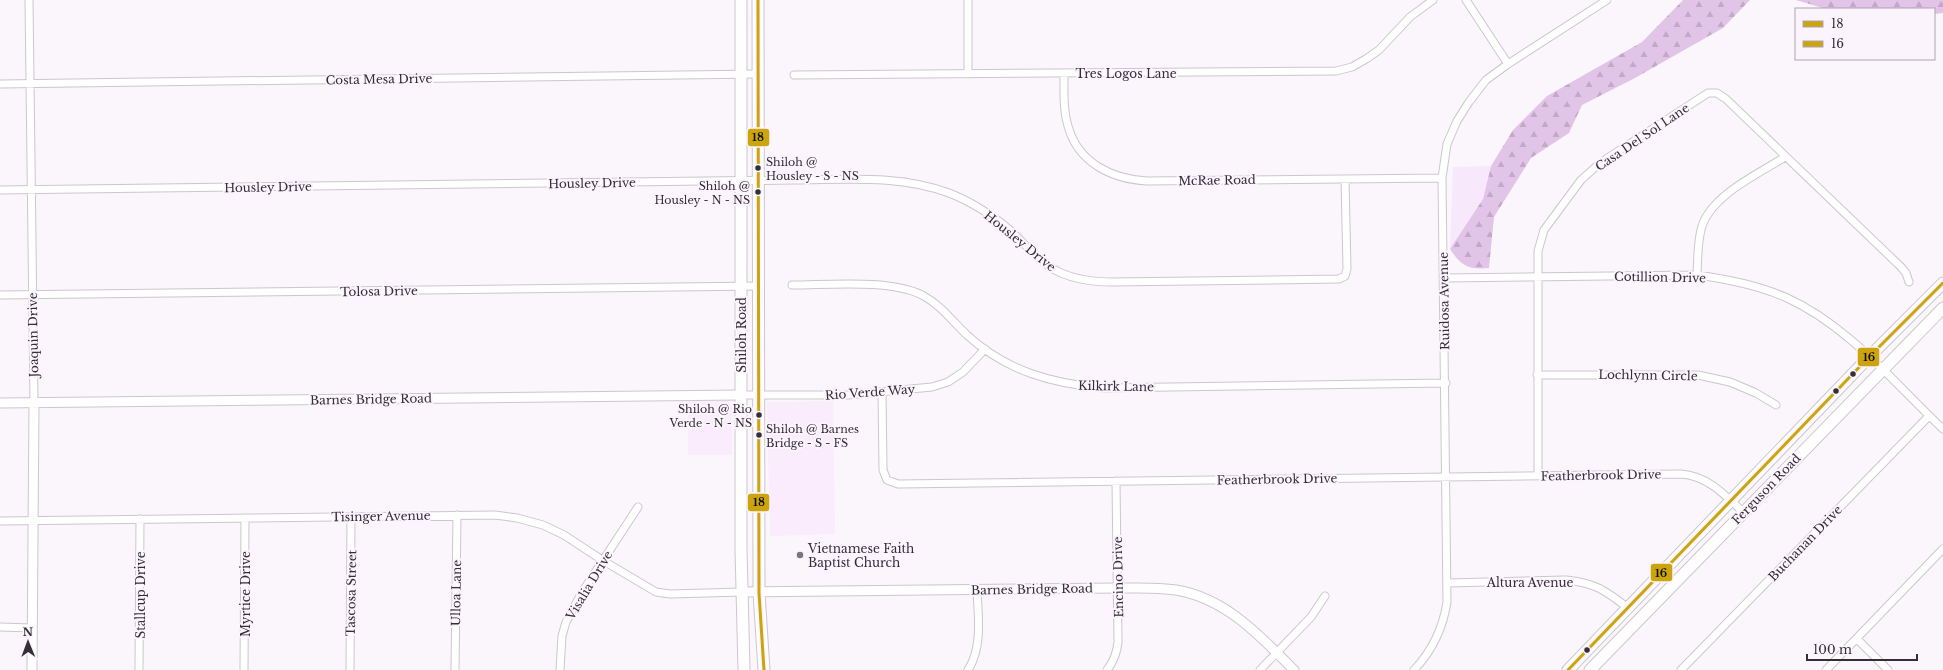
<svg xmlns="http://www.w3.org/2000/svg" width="1943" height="670" viewBox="0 0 1943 670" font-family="'Libre Baskerville',serif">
<defs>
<pattern id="forest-firs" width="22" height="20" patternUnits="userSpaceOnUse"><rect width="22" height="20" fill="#e1c4e7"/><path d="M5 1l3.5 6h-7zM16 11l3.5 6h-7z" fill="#c2a9c7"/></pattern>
</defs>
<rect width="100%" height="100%" fill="#faf6fb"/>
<!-- built -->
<path fill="#faebfd" d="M727,401L732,405V455H688V402Z
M833,401L835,534L770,536L767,402Z"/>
<!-- green -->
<path fill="#f8e8fc" d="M1491,166L1483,199L1450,249L1453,167Z"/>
<!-- forest -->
<path fill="url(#forest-firs)" d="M1683,0H1750L1723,28L1635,78L1582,105L1569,133L1531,158L1494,217L1489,268C1469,270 1461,266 1450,249L1483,199L1491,166L1513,130L1547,96L1642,42Z
M1796,0H1943V13L1934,14V9H1826Z"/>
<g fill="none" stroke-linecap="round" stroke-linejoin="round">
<defs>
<path id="minor" d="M29,0L34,403
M1466,0L1508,64
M968,74V0
M1064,74C1064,91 1063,109 1068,126C1078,163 1112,179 1147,181L1442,178
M794,75L1336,71L1352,67L1366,59L1379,50L1410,17L1433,0
M0,84L758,74
M0,190L792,180C844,180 899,174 949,193C970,201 994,216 1011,231C1026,245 1040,263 1059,272C1076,280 1095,282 1113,282L1339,279L1345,276L1347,269L1345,179
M1697,275C1698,259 1697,242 1702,226C1712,195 1758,174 1785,157
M1444,278L1697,275C1727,279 1757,285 1785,297C1848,325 1894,383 1943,429
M792,285C829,285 889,279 922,295C941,305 952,321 967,335C1006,371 1053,384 1104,388L1446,383
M0,295L759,286
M1537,375H1698L1730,382L1756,393L1776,405
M882,392L883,470L887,480L898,484L1681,474C1708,476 1725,495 1744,513
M741,395H848L932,387L948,382L963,372L985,349
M1538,476V251L1544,230L1581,180L1600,163L1708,93H1717L1726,99L1901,267L1906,273L1909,282
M0,521L495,515L517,518L543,525L564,535L602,560L656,592L670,594L742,592
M1448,583L1566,580C1595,583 1605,590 1628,608
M0,627L32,628
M1857,639L1888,670
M139,670L140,519
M244,670L245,518
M350,670L351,517
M455,670L457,515
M560,670L562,636L566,622L581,594L638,507
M968,670C983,647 978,615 977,590
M1107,670C1114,661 1117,653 1118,642L1116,481
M1260,670L1311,617L1325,596
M1414,670C1432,651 1443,628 1447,602L1442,178L1447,144L1457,121L1469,102L1486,80L1508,64L1607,0
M1681,670L1929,416
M1826,670L1943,549"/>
<path id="tertiary" d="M0,403L741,395
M742,592L1118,588C1137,588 1157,587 1176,590C1226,598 1261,637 1294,670
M32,670L34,403"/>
<path id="secondary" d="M741,0V549L744,670
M758,0L759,593L764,670
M1568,670L1869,357L1943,283
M1590,670L1943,308"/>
</defs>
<!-- minor casing -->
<use href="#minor" stroke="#ccc7cd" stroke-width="9"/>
<!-- tertiary casing -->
<use href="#tertiary" stroke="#ccc7cd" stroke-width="11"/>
<!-- secondary casing -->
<use href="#secondary" stroke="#ccc7cd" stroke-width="13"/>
<!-- minor -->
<use href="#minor" stroke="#fefefe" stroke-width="7"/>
<!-- tertiary -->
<use href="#tertiary" stroke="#fefefe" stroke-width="9"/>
<!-- secondary -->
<use href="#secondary" stroke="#fefefe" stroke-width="11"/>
<defs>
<path id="bus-1" d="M758,0L759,593L764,670"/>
<path id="bus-2" d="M1568,670L1869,357L1943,283"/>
</defs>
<!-- bus-1 casing -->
<use href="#bus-1" stroke="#fbf4fd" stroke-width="6"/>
<!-- bus-2 casing -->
<use href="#bus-2" stroke="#fbf4fd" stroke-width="6"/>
<!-- bus-1 -->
<use href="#bus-1" stroke="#cca40e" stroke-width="3"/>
<!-- bus-2 -->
<use href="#bus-2" stroke="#cca40e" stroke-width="3"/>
</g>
<!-- markers -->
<g fill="#352e37" stroke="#fbf4fd" stroke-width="1.5">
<circle cx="758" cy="168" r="3.5"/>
<circle cx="758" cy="192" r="3.5"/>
<circle cx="1853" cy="374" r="3.5"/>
<circle cx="1836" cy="391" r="3.5"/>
<circle cx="759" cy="415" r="3.5"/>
<circle cx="759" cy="435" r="3.5"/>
<circle cx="1587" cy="650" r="3.5"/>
</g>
<circle fill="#7a747c" stroke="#fbf4fd" stroke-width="1.5" cx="800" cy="555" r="4"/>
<g text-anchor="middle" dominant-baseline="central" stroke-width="4" stroke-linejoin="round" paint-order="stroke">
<!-- bus labels -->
<g font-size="11" fill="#352e37" stroke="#fbf4fd" text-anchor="start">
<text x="766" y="162">Shiloh @<tspan x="766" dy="14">Housley - S - NS</tspan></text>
<text x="750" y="186" text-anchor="end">Shiloh @<tspan x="750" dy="14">Housley - N - NS</tspan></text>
<text x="752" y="409" text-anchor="end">Shiloh @ Rio<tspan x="752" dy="14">Verde - N - NS</tspan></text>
<text x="766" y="429">Shiloh @ Barnes<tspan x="766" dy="14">Bridge - S - FS</tspan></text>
</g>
<!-- street labels -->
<g font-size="12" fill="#352e37" stroke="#fbf4fd">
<text x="1126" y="73">Tres Logos Lane</text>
<text transform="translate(379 79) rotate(-1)">Costa Mesa Drive</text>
<text transform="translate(1642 137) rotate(-34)">Casa Del Sol Lane</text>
<text transform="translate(1217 180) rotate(-1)">McRae Road</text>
<text transform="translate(592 183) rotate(-1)">Housley Drive</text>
<text transform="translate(268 187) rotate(-1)">Housley Drive</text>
<text transform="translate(1020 241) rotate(39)">Housley Drive</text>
<text transform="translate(1660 277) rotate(1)">Cotillion Drive</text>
<text transform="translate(379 291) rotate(-1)">Tolosa Drive</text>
<text transform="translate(1444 301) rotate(-91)">Ruidosa Avenue</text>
<text transform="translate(33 335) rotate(-91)">Joaquin Drive</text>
<text transform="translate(741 335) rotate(-90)">Shiloh Road</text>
<text transform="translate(1648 375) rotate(1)">Lochlynn Circle</text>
<text transform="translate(1116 386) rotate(1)">Kilkirk Lane</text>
<text transform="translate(870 392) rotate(-4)">Rio Verde Way</text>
<text transform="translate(371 399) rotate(-1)">Barnes Bridge Road</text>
<text transform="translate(1601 475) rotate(-1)">Featherbrook Drive</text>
<text transform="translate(1277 479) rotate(-1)">Featherbrook Drive</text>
<text transform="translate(1766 489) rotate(-46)">Ferguson Road</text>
<text transform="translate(381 516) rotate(-1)">Tisinger Avenue</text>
<text transform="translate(1805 543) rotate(-46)">Buchanan Drive</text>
<text transform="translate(1118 577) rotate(-91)">Encino Drive</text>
<text x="1530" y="582">Altura Avenue</text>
<text transform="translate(589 585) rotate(-59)">Visalia Drive</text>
<text transform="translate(1032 589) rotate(-1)">Barnes Bridge Road</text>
<text transform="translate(351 593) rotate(-89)">Tascosa Street</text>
<text transform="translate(456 593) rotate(-89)">Ulloa Lane</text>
<text transform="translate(245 594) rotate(-90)">Myrtice Drive</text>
<text transform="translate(140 595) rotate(-90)">Stallcup Drive</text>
</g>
<!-- poi labels -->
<g font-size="12" fill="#352e37" stroke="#fbf4fd" text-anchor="start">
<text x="808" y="548">Vietnamese Faith<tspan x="808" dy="14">Baptist Church</tspan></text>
</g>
</g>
<g stroke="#fbf4fd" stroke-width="1.5">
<rect x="747" y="128" width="23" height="19" rx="4" fill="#cca40e"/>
<rect x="1857" y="347" width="23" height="20" rx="4" fill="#cca40e"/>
<rect x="747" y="493" width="23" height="19" rx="4" fill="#cca40e"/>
<rect x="1650" y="563" width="23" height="19" rx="4" fill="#cca40e"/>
</g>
<g font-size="11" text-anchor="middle" font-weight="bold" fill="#111">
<text x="758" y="141">18</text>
<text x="1869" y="361">16</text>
<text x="759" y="506">18</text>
<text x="1661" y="577">16</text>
</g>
<!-- legend -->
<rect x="1795" y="8" width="140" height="52" fill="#fbf4fd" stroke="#aca5ae"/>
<rect x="1803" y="21" width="20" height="6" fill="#cca40e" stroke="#aca5ae"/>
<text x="1831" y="28" font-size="12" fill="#352e37">18</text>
<rect x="1803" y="41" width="20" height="6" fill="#cca40e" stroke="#aca5ae"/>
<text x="1831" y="48" font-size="12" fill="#352e37">16</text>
<!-- north arrow -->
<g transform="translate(28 642) rotate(359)" stroke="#fbf4fd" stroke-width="3" paint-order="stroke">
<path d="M0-3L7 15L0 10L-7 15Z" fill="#352e37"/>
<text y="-6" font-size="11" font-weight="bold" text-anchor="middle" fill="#352e37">N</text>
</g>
<!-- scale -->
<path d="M1807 654v6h110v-6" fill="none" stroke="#352e37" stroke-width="2"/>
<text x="1813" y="654" font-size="12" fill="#352e37" stroke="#fbf4fd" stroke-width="3" paint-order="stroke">100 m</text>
</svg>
